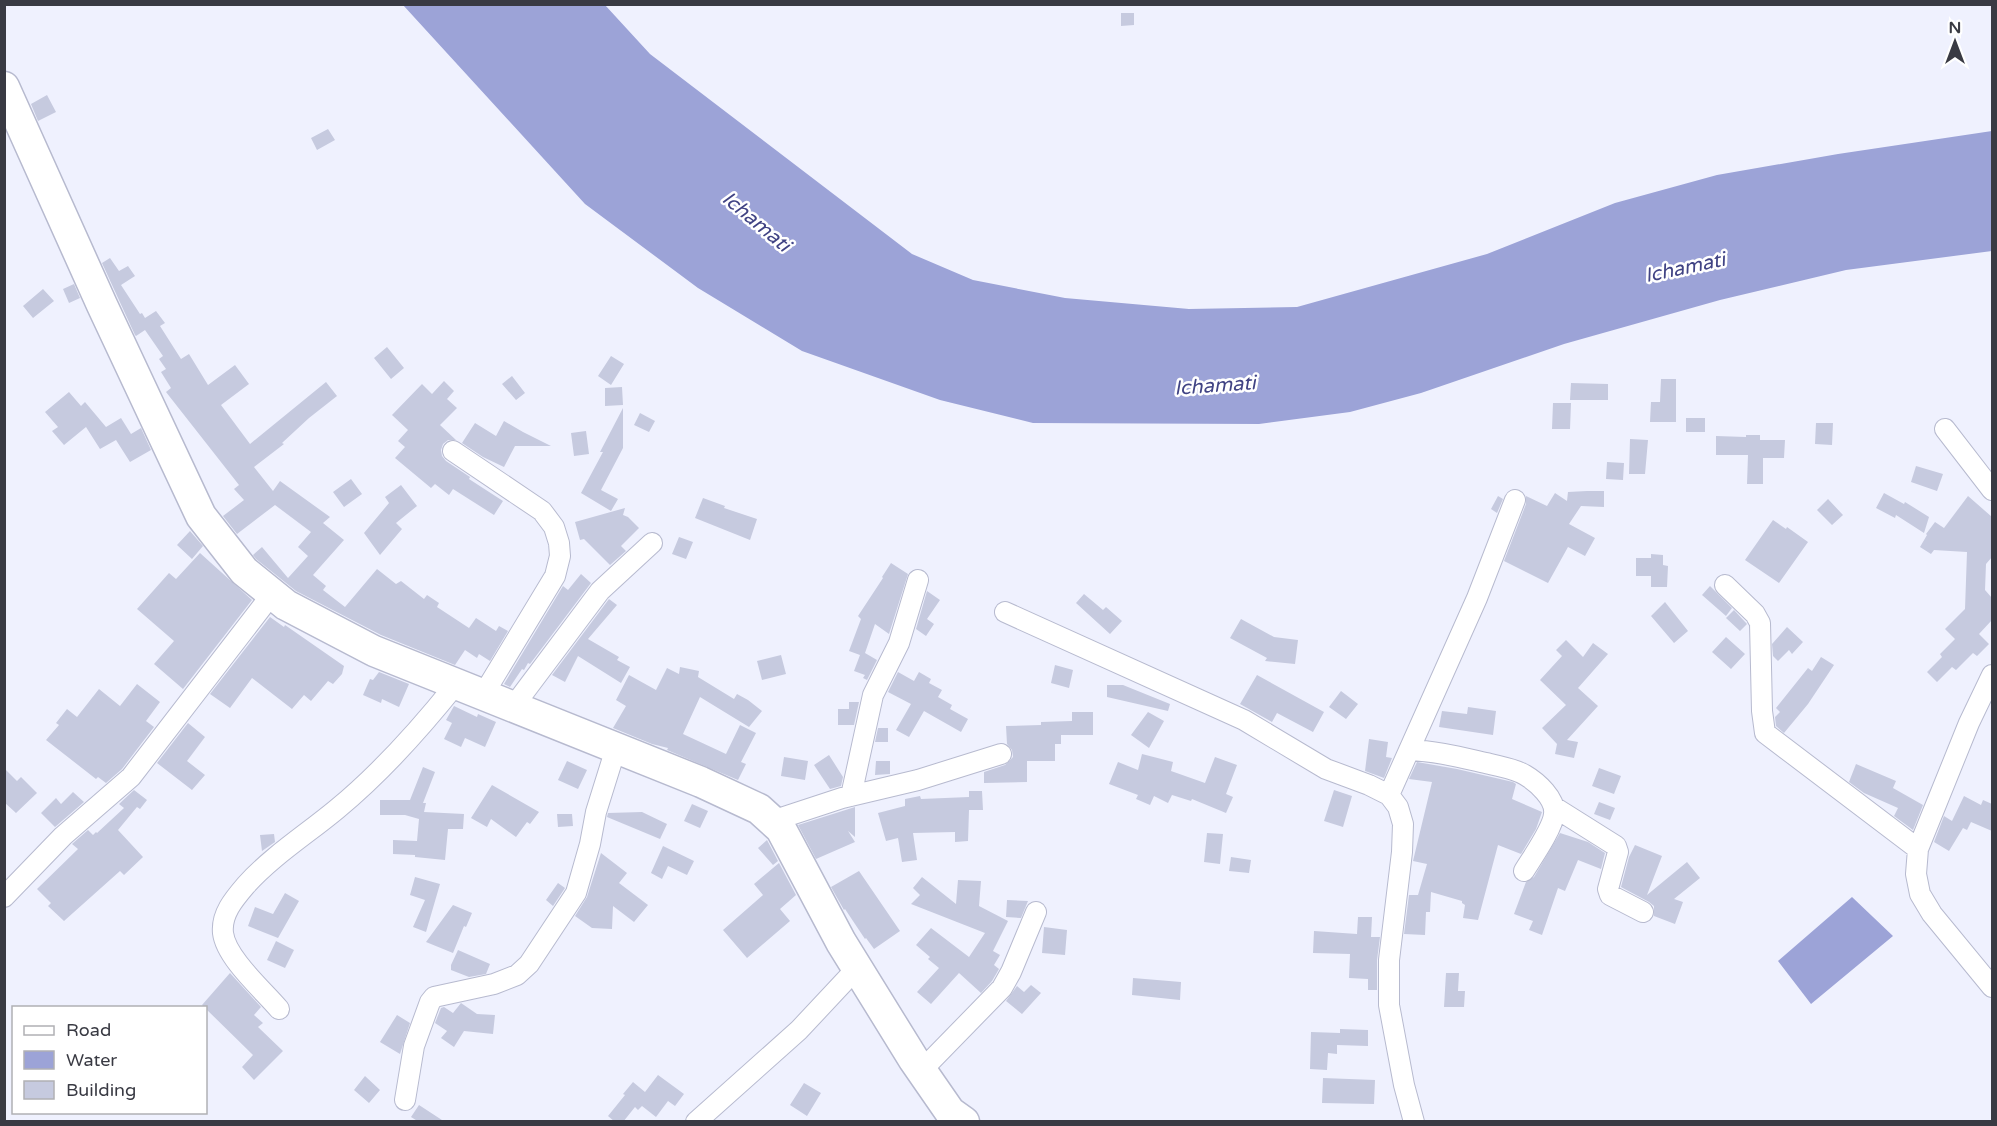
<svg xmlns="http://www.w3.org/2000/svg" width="1997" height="1126" viewBox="0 0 1997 1126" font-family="'Varela Round',sans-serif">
<rect width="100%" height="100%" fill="#eff1fe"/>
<!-- water -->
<path fill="#9ca3d7" d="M403,5H605L650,54L912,254L973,280L1065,298L1189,309L1297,307L1487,254L1615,203L1717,175L1838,154L1992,131V251L1846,270L1720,300L1564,344L1421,393L1350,412L1259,424L1033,423L940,400L802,351L698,288L585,204Z
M1852,897L1893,936L1811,1004L1778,961Z"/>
<!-- building -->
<path fill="#c6cadf" d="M1121,13H1134V25L1121,26Z
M47,95L56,112L38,121L31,104Z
M328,129L335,140L317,150L311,138Z
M110,258L119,271L128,266L135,276L121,285L140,314L142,313L145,318L156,311L165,323L160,326L181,359L189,354L208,385L235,365L249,384L221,405L250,444L326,382L337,396L309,418L282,443L284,444L254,467L273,491L280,481L330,517L323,523L344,540L313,575L326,586L323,590L345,607L377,569L396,584L401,581L424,599L427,595L439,603L437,607L469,628L476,618L496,631L499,626L508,631L490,661L479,654L477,658L465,650L455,665L381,635L296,591L256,559L253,555L262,547L288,578L308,556L298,547L311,532L275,505L237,534L223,516L244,500L234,489L239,485L166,392L171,388L161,372L166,369L159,359L163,356L145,330L136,336L135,335L102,263Z
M74,284L80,298L69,303L63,289Z
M43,289L54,301L33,318L23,306Z
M387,347L404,368L391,379L374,358Z
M611,356L624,364L611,385L598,376Z
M512,376L525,393L516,400L502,384Z
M1661,379H1676V422H1650L1651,402H1660Z
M444,381L454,391L447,399L457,408L440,425L456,440H448L443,444L441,450L442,456L446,461L470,477L469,479L503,501L494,515L453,489L449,495L435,484L431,488L395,458L405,447L398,441L408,430L392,415L422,384L432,394Z
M1571,383L1608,384V400H1570Z
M622,387L623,405L605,406V388Z
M69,392L81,406L85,402L106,427L121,418L131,434L141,428L151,450L130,462L116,440L100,449L86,427L64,445L52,431L58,427L45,412Z
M1553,403H1571L1570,429H1552Z
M623,408V448L601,490L618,499L611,511L581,493L603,452H600Z
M640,413L655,421L649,432L634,425Z
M1686,418H1705V432H1686Z
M504,421L523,432L551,446H515L504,467L483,457L462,443L475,423L496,436Z
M1816,423H1833L1832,445L1815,444Z
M586,431L589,454L574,456L571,433Z
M1746,435H1760V440H1785L1784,458H1763V484H1747L1748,455H1716V436L1746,437Z
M1630,439L1648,440L1645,474H1629Z
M1607,462L1624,463L1623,480L1606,479Z
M1916,466L1943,474L1937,491L1911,482Z
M351,479L362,494L344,507L333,492Z
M401,485L417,506L396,523L402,529L380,555L364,533L389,503L385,497Z
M1587,491H1604V507L1581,506L1569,524L1595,538L1585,556L1568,547L1548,583L1504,561L1526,504V496L1547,506L1555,493L1567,501L1568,492Z
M1884,493L1904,504L1905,502L1929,517L1924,533L1896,515L1895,518L1876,508Z
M1498,496L1503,499L1497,513L1491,509Z
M1968,496L1992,517V557L1986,564L1985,590L1992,598V620L1979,634L1989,644L1977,656L1973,653L1956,670L1952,667L1937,682L1927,672L1942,657L1940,654L1955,639L1945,629L1965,609L1967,552L1934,550L1931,554L1920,547L1927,535L1926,534L1935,522L1944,528Z
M703,498L725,506L724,508L757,519L750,540L695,518Z
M1828,499L1843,515L1832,525L1817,510Z
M625,508L623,515L628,517L639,528L621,546L626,551L610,565L584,539L580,540L575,522Z
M1773,520L1786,529L1787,527L1808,542L1779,583L1745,560Z
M190,531L203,546L192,559L177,545Z
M679,537L693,542L686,559L672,554Z
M200,553L252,600L183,689L154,664L174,641L137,609L169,573L176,579Z
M1651,554L1663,555V565L1668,566L1667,587H1651V576H1636V558H1651Z
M891,563L908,574L889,634L875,624L865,653L877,660L867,680L863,678L865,675L854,671L860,655L849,651L861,619L858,616L883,578L882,577Z
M581,574L591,583L530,664L528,663L524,670L522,669L510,687L504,684L563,586L568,590Z
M1710,586L1732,608L1726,616L1702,595Z
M927,591L940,600L927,619L934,624L926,636L916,629Z
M1084,594L1103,610L1106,607L1122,621L1110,634L1076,603Z
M609,599L617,605L588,639L619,657L617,660L630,667L621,683L578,656L565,682L552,675Z
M1665,602L1688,631L1674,643L1651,616Z
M1734,610L1747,624L1740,631L1726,618Z
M270,617L284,627L285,625L344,666L342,674L333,684L328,681L311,701L304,695L292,709L252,678L230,708L210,694Z
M1241,619L1274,637L1298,640L1295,664L1265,661L1267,658L1230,638Z
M1787,627L1803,642L1792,654L1789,650L1778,661L1773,656L1772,644Z
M1726,637L1745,654L1731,669L1712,652Z
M1566,640L1583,657L1593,643L1608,654L1578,688L1598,706L1567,740L1578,742L1574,758L1555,754L1557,744L1542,728L1566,705L1540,680L1562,656L1556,650Z
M781,655L786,674L762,680L757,661Z
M1821,657L1834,665L1808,704L1784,733L1776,726L1775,717L1780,712L1776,708L1808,668L1812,671Z
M1055,665L1073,670L1069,688L1051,683Z
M680,667L699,671L698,677L734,699L737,694L748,700L762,711L749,727L700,697L683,734L726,754L740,725L756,733L741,762L746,764L738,780L667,750L668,748L652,744L613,728L626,706L616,700L629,675L656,690L667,668L679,674Z
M379,672L409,684L399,707L382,699L381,703L363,695L370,679L373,680Z
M898,672L914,681L919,672L931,679L929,683L942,690L938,697L952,705L950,709L968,719L961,732L924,711L909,737L896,730L911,704L888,692Z
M1257,675L1324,712L1313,732L1277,713L1272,722L1240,704Z
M137,684L160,702L146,721L154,727L122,769L106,783L98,777L96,779L46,740L59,725L56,723L67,709L77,717L99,689L120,706Z
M1107,685H1123L1170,704L1168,711L1107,697Z
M1341,691L1358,704L1346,719L1329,707Z
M849,702H859L854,725H838V709H849Z
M454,706L477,717L478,714L496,722L485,747L465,738L461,747L444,739L452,723L446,720Z
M1468,707L1496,711L1493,735L1439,727L1442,711L1467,714Z
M1072,712H1093V735H1061V744H1055V761H1027V782L984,783V772L1005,765L1013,757L1012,750L1007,744L1006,726L1041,725V722L1072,721Z
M1148,712L1164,721L1149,748L1131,735Z
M188,723L205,737L187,761L205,775L192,790L157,763Z
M878,728H888V742H875Z
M1369,739L1388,742L1386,757L1392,758L1384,778L1365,771Z
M1142,754L1173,762L1171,771L1205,783L1215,757L1237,765L1226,794L1233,797L1226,813L1192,799L1191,801L1172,795L1168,803L1154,796L1150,805L1136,799L1138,795L1109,784L1118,762L1138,770Z
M829,755L843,777L841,786L830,789L814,765Z
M784,757L808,761L805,780L781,776Z
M567,761L587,770L578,789L558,780Z
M876,761H890V774L875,775Z
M1417,762L1457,769L1513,782L1516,784L1512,799L1542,812L1536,829L1521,854L1498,845L1478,920L1463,918L1465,905L1462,903V901L1431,892L1430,912H1426L1425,935L1404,934L1409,895H1418L1427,864L1413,861L1432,782L1409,779Z
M1856,764L1896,781L1893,788L1923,805L1913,830L1894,816L1898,808L1864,793L1849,782Z
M423,767L435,772L423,803H426L424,812L464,814L463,829H448L445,860L415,857V855L393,854V840L417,841L419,819L405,815H380V800H410Z
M4,768L17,781L21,777L37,793L16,813L4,802Z
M1599,768L1621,776L1614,794L1592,786Z
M492,785L539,812L530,824L527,822L516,837L491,819L487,827L471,818Z
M134,790L147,800L140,809L137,807L118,830L143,857L124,875L120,871L64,921L48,906L51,903L37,889L78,849L72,844L88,830L93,835L96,832L97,833L124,808L119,804Z
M1334,790L1352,796L1343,827L1324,821Z
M969,791H982L983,810H969L968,841L955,842V832L913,833L917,860L902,862L898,838L886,841L878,813L905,806V799L920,796L921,799L969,797Z
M73,792L84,802L55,827L41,813L56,798L61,804Z
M1964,796L1981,805L1983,800L1992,804V831L1971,822L1967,830L1963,828L1949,851L1934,842L1944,816L1952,821Z
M1599,802L1615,808L1610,820L1594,814Z
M692,804L708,811L700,828L684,821Z
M855,807V837L848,831L855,842L816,859L798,825Z
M642,812L667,824L660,839L607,817L608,813Z
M557,814H572L573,826L558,827Z
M1207,833L1223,834L1220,864L1204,862Z
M1560,833L1588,842L1605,853L1601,869L1578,860L1565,891L1558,888L1542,935L1529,930L1533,921L1514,914L1526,882L1534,877Z
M274,834L275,842L262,851L260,835Z
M767,840L778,861L773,865L758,848Z
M1635,845L1662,856L1647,895L1687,862L1700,878L1674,899L1683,902L1675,924L1654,916V906L1649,902L1621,887L1629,857Z
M663,846L694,861L687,875L668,866L662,879L651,873Z
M601,853L627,873L619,883L648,905L634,922L613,906L612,929L592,928L575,916L587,897Z
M1231,857L1251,860L1249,873L1229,871Z
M779,863L796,895L780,909L790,921L747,958L723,930L763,895L754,884Z
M859,871L900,931L874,949L866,938L865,939L845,909L844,910L831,887Z
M415,877L440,884L426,932L413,927L425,900L410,895Z
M922,877L956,904L958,880L981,881L979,906L1008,921L993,951L1000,955L994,965L999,969L992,981L981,993L959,973L931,1004L917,992L939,968L928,959L930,957L916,945L931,928L969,957L985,933L911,904L920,895L913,888Z
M558,883L565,888L553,906L546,900Z
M285,893L299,901L278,938L248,926L255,907L273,914Z
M1007,900L1028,901L1021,918L1006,917Z
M453,905L472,913L466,927L464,926L453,953L426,942Z
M1358,917H1372L1371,937H1380L1377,960V990H1368V979L1349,978L1350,954L1313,953L1314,931L1357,934Z
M1044,927L1067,930L1065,955L1042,953Z
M276,941L294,950L285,968L267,960Z
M458,950L490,964L486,974L469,977L451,970V965Z
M230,973L261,1007L254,1015L263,1023L258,1027L283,1051L254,1080L242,1067L253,1055L202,1005Z
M1446,973H1459L1458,991H1465L1464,1007H1444Z
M1133,978L1181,982L1180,1000L1132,995Z
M1031,985L1041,993L1022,1014L1006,1001L1017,986L1024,992Z
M461,1003L477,1014L495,1015L493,1034L464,1031L454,1047L441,1038L447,1031L435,1023L441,1008L444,1007L453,1013Z
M397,1015L410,1023L400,1054L380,1042Z
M1340,1029L1368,1030V1046L1337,1045V1054L1328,1053L1327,1070L1310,1069L1311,1032L1340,1033Z
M658,1075L684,1094L675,1106L668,1101L656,1117L642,1106L638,1110L635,1107L623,1122H615L608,1116L625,1095L623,1094L633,1082L645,1092Z
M365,1076L380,1090L369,1103L354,1090Z
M1323,1078L1375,1080L1374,1104L1322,1103Z
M804,1083L821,1093L807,1116L790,1105Z
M419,1105L445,1122H419L411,1117Z"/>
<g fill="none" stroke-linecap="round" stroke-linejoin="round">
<defs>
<path id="minor" d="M1945,429L1992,490
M453,451L542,511L554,527L559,543L560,556L555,576L483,695
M1725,585L1755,614L1760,623L1762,711L1765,733L1918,849
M1005,612L1244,720L1326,769L1369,785L1389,795L1398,807L1403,824L1402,852L1389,960V1005L1404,1085L1414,1122
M1992,675L1969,723L1918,849L1916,874L1920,894L1932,914L1992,987
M513,707L600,591L652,543
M1409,750C1437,751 1463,758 1490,764C1502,767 1515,769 1525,775C1537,782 1556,799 1554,814C1553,828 1532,858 1524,871
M1389,795L1477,598L1515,500
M851,796L873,695L899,643L918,580
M1554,807L1616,846L1618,852L1608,889L1610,895L1643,912
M772,821L842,798L918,780L1001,754
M4,897L63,836L131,777L272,594
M279,1009C263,990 226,958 223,933C221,914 234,899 246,885C272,856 307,834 337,809C382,772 420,729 456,684
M921,1071L1002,988L1011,972L1036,912
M405,1100L414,1046L430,1002L434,997L494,984L517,975L529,964L576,893L590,844L596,812L616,748
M696,1122L799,1030L857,968"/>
<path id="highway" d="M4,87L102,305L201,516L244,571L286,605L374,651L701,782L759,809L781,829L841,942L914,1060L950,1112L964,1122"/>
</defs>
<!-- minor casing -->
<use href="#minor" stroke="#b7bacf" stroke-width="22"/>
<!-- highway casing -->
<use href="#highway" stroke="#b7bacf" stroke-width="33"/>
<!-- minor -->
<use href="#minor" stroke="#fff" stroke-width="20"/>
<!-- highway -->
<use href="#highway" stroke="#fff" stroke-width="30"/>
</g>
<g text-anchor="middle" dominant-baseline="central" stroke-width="5" stroke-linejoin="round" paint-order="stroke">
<!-- water labels -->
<g font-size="20" font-style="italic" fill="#404384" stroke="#fff">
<text transform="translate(756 222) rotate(40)">Ichamati</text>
<text transform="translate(1685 268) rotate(-12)">Ichamati</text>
<text transform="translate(1215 386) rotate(-4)">Ichamati</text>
</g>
</g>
<!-- border -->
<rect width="1997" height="1126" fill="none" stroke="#393a43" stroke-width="12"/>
<!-- legend -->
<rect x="12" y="1006" width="195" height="108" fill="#ffffff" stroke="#b0b0b4" stroke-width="1.5"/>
<rect x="24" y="1026" width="30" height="9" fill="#ffffff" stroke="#b0b0b4" stroke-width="1.5"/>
<text x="66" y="1036" font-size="18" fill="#393a43">Road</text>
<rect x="24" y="1051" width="30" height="18" fill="#9ca3d7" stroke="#b0b0b4" stroke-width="1.5"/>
<text x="66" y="1066" font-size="18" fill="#393a43">Water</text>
<rect x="24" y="1081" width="30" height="18" fill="#c6cadf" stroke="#b0b0b4" stroke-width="1.5"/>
<text x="66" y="1096" font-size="18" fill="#393a43">Building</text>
<!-- north arrow -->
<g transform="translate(1955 42)" stroke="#ffffff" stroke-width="4.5" paint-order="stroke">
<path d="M0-4.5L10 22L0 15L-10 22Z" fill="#393a43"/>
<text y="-9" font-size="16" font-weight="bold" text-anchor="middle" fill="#393a43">N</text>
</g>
</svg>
